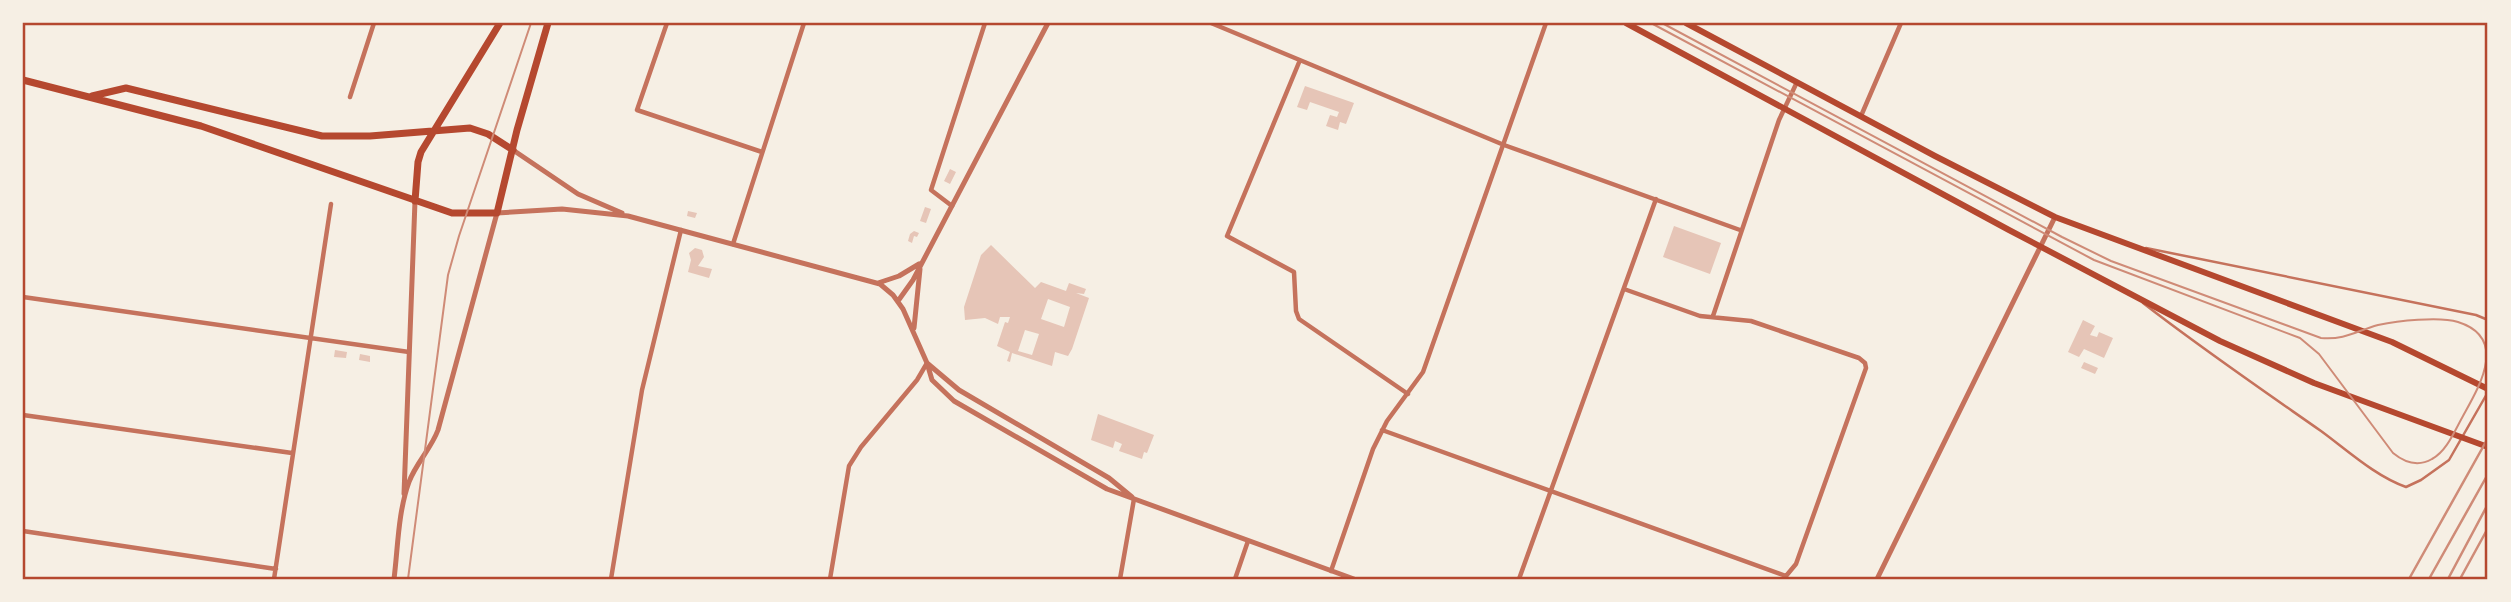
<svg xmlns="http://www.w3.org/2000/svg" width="2511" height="602" viewBox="0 0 2511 602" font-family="Barlow,sans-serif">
<rect width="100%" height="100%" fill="#f6efe4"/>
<!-- building -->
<path fill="#e6c5b7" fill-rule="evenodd" d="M1305,86L1354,103L1346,124L1340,122L1338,130L1326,126L1330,115L1337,117L1339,112L1310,102L1307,110L1297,107Z
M950,169L956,172L950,184L944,181Z
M925,207L931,209L926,223L920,221Z
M688,211L697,213L695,218L687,216Z
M1674,226L1721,243L1710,274L1663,257Z
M914,231L919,233L917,237L914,236L912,243L908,241L910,234Z
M991,245L1035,288L1041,282L1066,291L1069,283L1086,289L1084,294L1076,293L1089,298L1072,349L1068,356L1055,352L1052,366L1012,353L1010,362L1007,361L1010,352L997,346L1005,322L1008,323L1010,317H1000L998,324L985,318L965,320L964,307L981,255ZM1048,299L1070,307L1064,327L1041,319ZM1025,330L1039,334L1032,355L1018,351Z
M695,248L702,250L704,257L698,266L712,269L709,278L688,272L691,260L689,253Z
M2083,320L2095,326L2090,335L2097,337L2099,332L2113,338L2104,358L2084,349L2079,357L2068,352Z
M335,350L347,352L346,358L334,357Z
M360,354L370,356V362L359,360Z
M2084,362L2098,368L2095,374L2081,368Z
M1098,414L1154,435L1147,453L1144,452L1142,459L1119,451L1122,444L1115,441L1113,448L1091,440Z"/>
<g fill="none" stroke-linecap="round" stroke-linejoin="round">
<!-- service -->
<path stroke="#c5725c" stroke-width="2.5" d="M2146,248L2476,315L2488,320
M2143,303C2201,348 2261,389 2321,431C2347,450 2375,476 2406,487L2421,480L2449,460L2488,392"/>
<!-- minor -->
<path stroke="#c5725c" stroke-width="4.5" d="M667,23L637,110L762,152
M1211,23L1504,145L1740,230
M1300,60L1227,236L1294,272L1296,311L1299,319L1408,394
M350,97L374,23
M1861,116L1901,23
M952,206L931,190L985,23
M733,244L804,23
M23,297L409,352
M1713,316L1779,120L1797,82
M23,415L292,453
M1382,430L1786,576L1796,564L1866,368L1865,363L1859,358L1751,321L1700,316L1624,289
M23,531L276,569
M1331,571L1373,449L1387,421L1423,372L1546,23
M274,579L331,204
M611,579L642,390L681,230
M830,579L849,466L861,447L917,380L927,363
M1120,579L1134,499
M1235,579L1248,541
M1519,579L1656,199"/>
<!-- tertiary -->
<path stroke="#c5725c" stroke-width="5" d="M513,150L578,194L622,213
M878,283L899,276L919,264
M898,301L913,280L1048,23
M914,328L920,269
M927,363L959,390L1109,478L1132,497
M404,494L415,201
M394,579C398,547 398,512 409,482C416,463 431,449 438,430L497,213L562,209L628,216L880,284L893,295L903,309L927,363L932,380L954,401L1107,489L1354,579
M1877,579L2055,217"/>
<!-- secondary -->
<path stroke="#b5482f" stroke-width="6" d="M1626,23L2009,230L2220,341L2314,383L2488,447
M1686,23L1935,156L2055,217L2392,342L2488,389"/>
<!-- primary -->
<path stroke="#b5482f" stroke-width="7" d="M23,80L201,126L452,213H497L517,130L548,23
M92,96L126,88L322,136H370L470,128L488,134L513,150
M415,201L418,162L421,152L500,23"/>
<!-- tram -->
<path stroke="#cf8b77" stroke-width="2" d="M1651,23L2094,260L2300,338L2319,354L2393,453C2404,462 2418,467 2432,459C2447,451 2455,430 2463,416C2479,387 2509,338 2458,322C2439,316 2397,321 2378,325C2356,331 2346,340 2321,338L2111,261L2062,237L1662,23
M408,579L448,275L459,236L531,23"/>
<!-- rail -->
<path stroke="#cf8b77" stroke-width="2.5" d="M2409,579L2488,438
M2429,579L2488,474
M2448,579L2488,504
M2460,579L2488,528"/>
</g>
<!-- border -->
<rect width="2511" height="602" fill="none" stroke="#f6efe4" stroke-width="49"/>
<rect x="24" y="24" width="2462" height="554" fill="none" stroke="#b5482f" stroke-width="2.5"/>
</svg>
